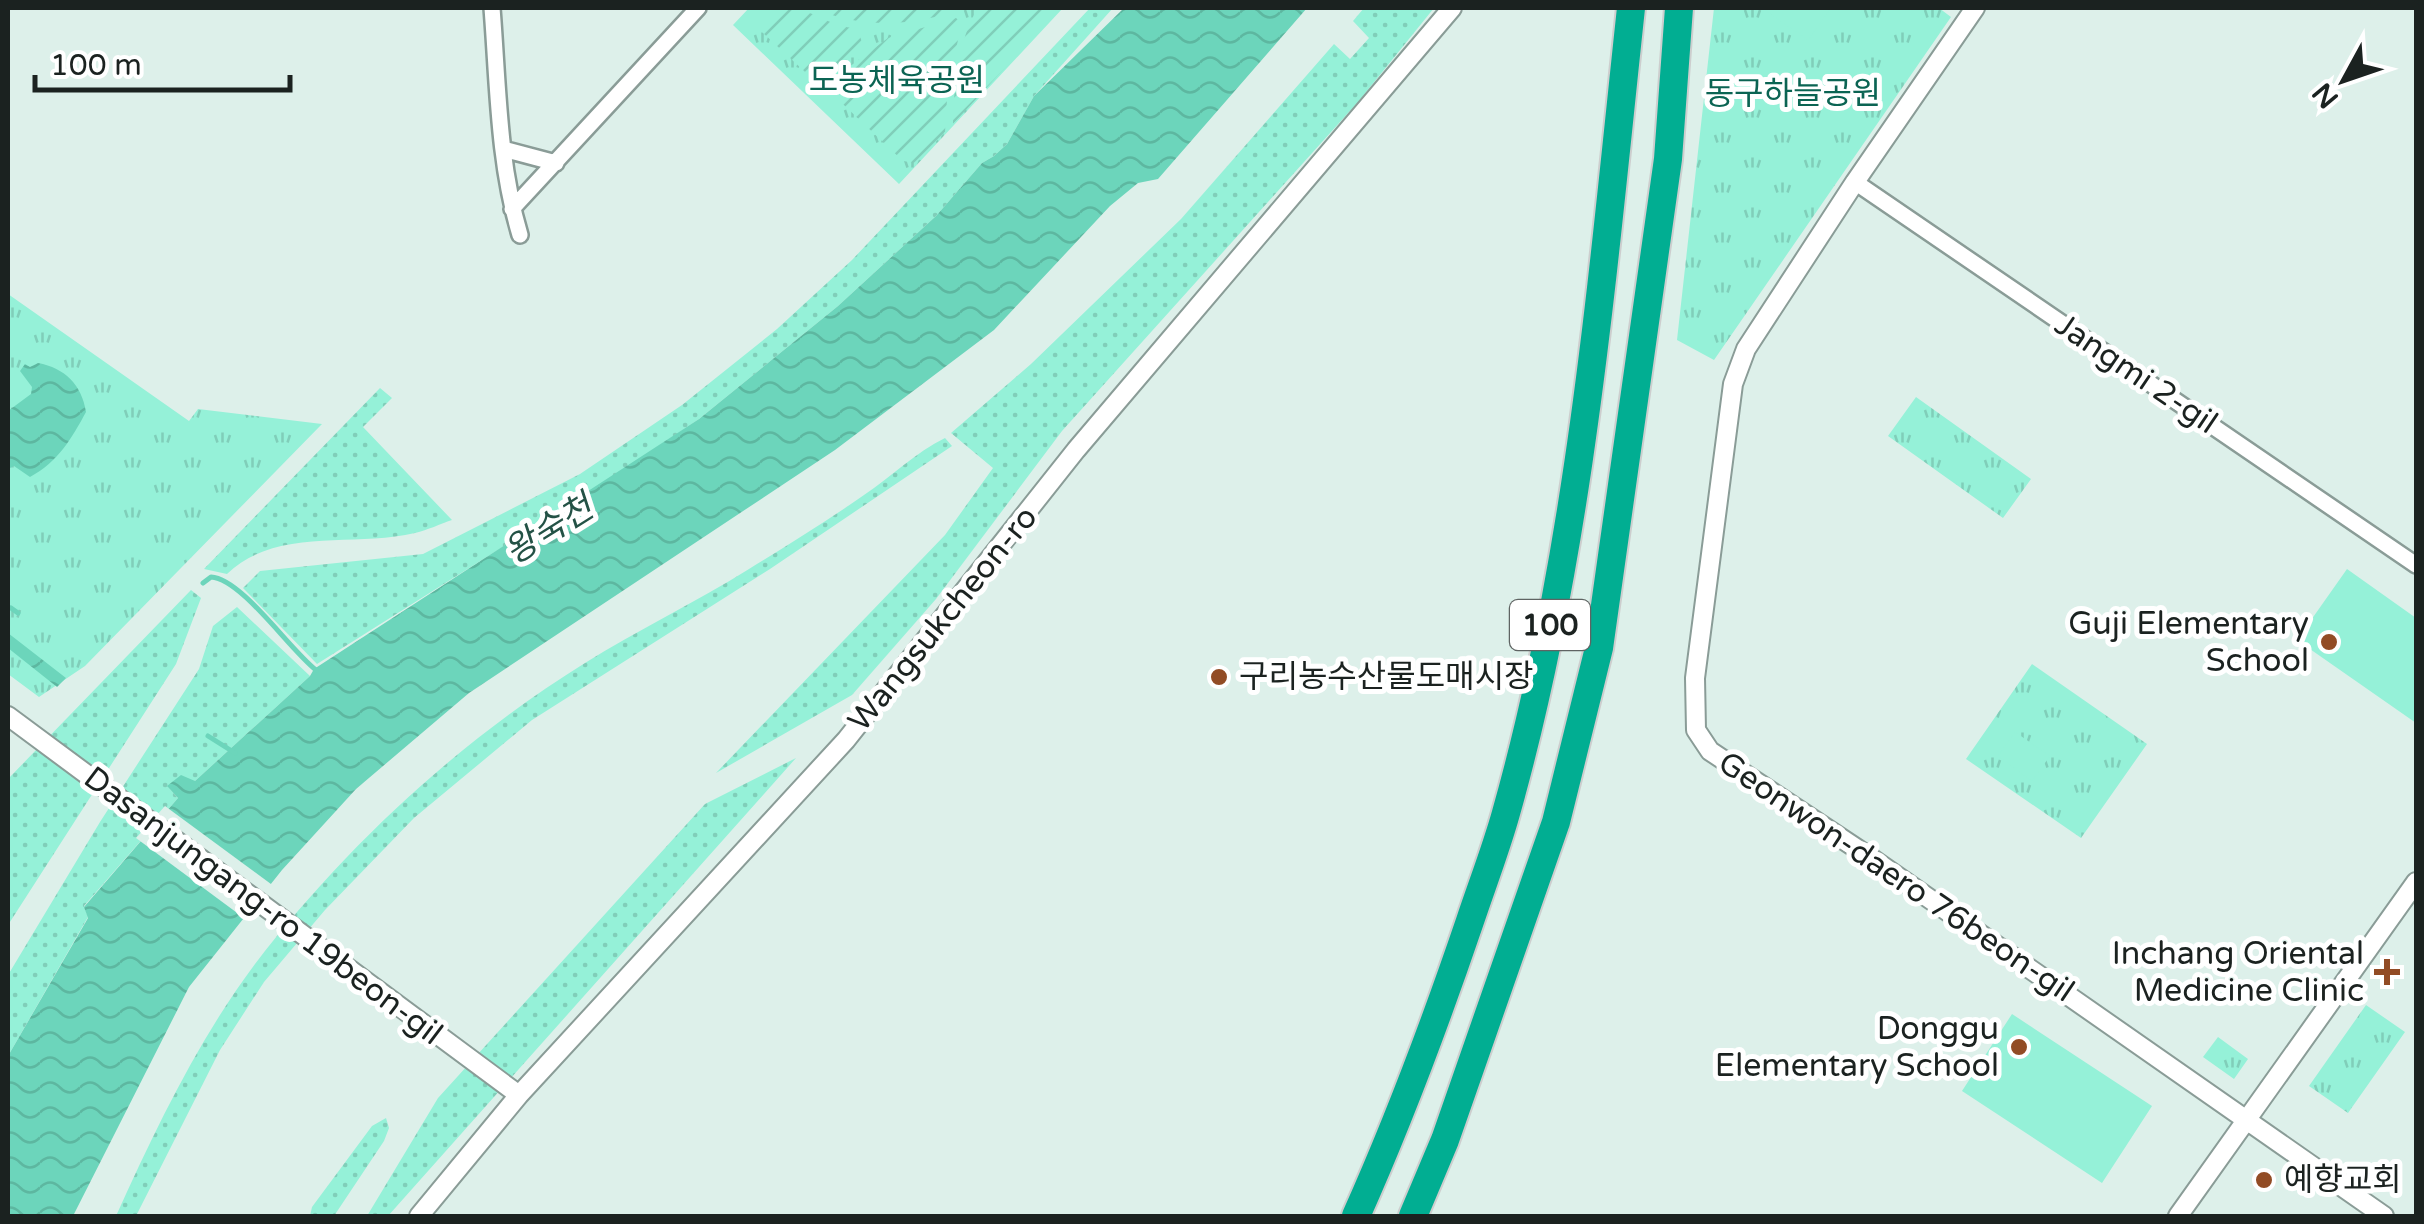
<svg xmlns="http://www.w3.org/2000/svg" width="2424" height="1224" viewBox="0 0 2424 1224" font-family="'Varela Round','Noto Sans KR',sans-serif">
<defs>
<pattern id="grass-dots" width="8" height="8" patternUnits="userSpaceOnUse" patternTransform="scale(2.5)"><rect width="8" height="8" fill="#95f1d8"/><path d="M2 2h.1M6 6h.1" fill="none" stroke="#80ceb9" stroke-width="1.8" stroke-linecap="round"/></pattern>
<pattern id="park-tufts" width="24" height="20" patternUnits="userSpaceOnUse" patternTransform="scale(2.5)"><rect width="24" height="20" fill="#95f1d8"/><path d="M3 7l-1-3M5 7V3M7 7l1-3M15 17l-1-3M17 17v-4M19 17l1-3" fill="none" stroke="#80ceb9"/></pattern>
<pattern id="garden-furrows" width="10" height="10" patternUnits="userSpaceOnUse" patternTransform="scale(2.5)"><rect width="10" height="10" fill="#95f1d8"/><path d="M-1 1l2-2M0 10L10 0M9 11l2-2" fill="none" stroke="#80ceb9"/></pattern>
<pattern id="water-waves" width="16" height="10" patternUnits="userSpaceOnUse" patternTransform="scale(2.5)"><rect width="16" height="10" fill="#6cd5bb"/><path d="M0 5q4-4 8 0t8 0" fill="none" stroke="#5db7a0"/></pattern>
</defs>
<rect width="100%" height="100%" fill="#ddf0ea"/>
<!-- grass -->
<path fill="url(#grass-dots)" d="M1090,8H1113L1034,96L1007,144L994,156L982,163L936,216L838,306L699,419L593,490L317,664L243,588L260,571L423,554L580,474L682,405L777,329L852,260Z
M1364,8H1434L1358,102L1062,431L936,599L852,695L716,773L945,535L993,468L951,433L1031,364L1181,219L1334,44L1350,59L1369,38L1353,21Z
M380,388L392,398L363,427L452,520C440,524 428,530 415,533C353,548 277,526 227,574L204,569Z
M945,438L952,446L770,569L532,720L414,818L325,910L264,982L220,1050L136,1216H116C155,1130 198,1040 255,964C345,847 459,741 585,663C638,630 696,602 749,569C788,545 827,521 864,495C891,477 916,452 945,438Z
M191,590L201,598L176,664L8,925V779Z
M237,607L310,676L195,781L168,787L178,798L84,906L88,917L8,1056V975L100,822L199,669L213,626Z
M796,758L388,1216H367L438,1098L705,804Z
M386,1118L389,1128L384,1141L334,1216H310L312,1207L372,1126Z"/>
<!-- park -->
<path fill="url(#park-tufts)" d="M749,8H1063L899,184L733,25Z
M1714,8H1939L1951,17L1714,360L1677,340Z
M8,294L189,421L198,409L322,424L85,666L39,697L8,674Z
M1916,397L2031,479L2003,518L1888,436Z
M2032,664L2147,744L2081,838L1966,759Z
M2366,1005L2405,1032L2348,1113L2309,1086Z
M2218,1037L2248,1059L2234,1079L2203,1057Z"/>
<!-- garden -->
<path fill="url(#garden-furrows)" d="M785,8C811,7 830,28 857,28L863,45L817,83L761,31Z
M814,8H959C917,28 856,28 814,8Z
M978,8H1060L953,124C954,88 958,39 978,8Z
M956,18L962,23L948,83L945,132L916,163L903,161L826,88L845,70L888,38Z"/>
<!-- pitch -->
<path fill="#95f1d8" d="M1762,8H1831L1808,40Z
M2347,569L2416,618V723L2297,640Z
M2015,732L2050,756L2032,781L1998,756Z
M2012,1014L2152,1106L2102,1183L1962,1091Z"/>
<!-- water -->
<path fill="url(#water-waves)" d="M1124,8H1307L1158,179L1138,183L1110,206L994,330L835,450L469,693L356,789L282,870L189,987L73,1216H8V1056L88,918L84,907L178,798L167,786L181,775L195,781L310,676L314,669L699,419L838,306L936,216L982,163L994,156L1007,144L1034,96Z
M38,363C65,368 82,385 86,412C72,438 58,462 30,477L14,466L8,469V411L31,394L32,387L20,371L25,364L30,367Z
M8,633L66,678L57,687L8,648Z"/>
<!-- pier -->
<path fill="#ddf0ea" d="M165,806L275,887L248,921L136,838Z"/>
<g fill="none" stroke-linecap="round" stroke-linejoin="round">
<!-- stream -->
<path stroke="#6cd5bb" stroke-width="5" d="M203,583L211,577C242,579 289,649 316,670
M11,608L18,613
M208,736L235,753"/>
<defs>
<path id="minor" d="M492,8C498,83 498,162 520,235
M503,149L556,163
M1855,182L2416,565
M512,209L698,8"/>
<path id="tertiary" d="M1975,8L1855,182L1746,349L1733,384L1695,678L1696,730L1710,751L1874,860L2384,1216
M8,716L519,1095
M419,1216L519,1095L846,740L1076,450L1452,8
M2178,1216L2416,882"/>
<path id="motorway" d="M1356,1216C1399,1120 1436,1021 1470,921C1482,885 1496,849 1506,813C1580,551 1602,277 1631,8
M1413,1216L1445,1140L1556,822L1599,648L1668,159L1679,8"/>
</defs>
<!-- minor casing -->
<use href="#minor" stroke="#8a9c97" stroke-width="20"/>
<!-- tertiary casing -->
<use href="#tertiary" stroke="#8a9c97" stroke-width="22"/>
<!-- motorway casing -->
<use href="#motorway" stroke="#cdcece" stroke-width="32"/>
<!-- minor -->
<use href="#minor" stroke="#fff" stroke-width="15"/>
<!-- tertiary -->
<use href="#tertiary" stroke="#fff" stroke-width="18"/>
<!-- motorway -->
<use href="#motorway" stroke="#01ae92" stroke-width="28"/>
</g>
<!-- markers -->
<g fill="#924c25" stroke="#fff" stroke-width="4">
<circle cx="2329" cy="642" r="10"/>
<circle cx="1219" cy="677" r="10"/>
<path d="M2382 957h10v10h10v10h-10v10h-10v-10h-10v-10h10z"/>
<circle cx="2019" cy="1047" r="10"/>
<circle cx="2264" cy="1180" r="10"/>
</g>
<g text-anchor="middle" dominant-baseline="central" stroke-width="10" stroke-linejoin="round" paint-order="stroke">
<!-- shield labels -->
<rect fill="#fff" stroke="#5f6463" stroke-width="2.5" x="1510" y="600" width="80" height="50" rx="8"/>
<g font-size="30" font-weight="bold" fill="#1b2220">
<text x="1550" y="625">100</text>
</g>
<!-- park labels -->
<g font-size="32" fill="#0b6453" stroke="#fff">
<text x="897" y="81">도농체육공원</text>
<text x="1793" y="94">동구하늘공원</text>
</g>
<!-- street labels -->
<g font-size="32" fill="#1b2220" stroke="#fff">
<text transform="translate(2136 374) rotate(34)">Jangmi 2-gil</text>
<text transform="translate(943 619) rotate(-51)">Wangsukcheon-ro</text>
<text transform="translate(1896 877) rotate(34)">Geonwon-daero 76beon-gil</text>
<text transform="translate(263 906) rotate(37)">Dasanjungang-ro 19beon-gil</text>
</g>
<!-- poi labels -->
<g font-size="32" fill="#1b2220" stroke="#fff" text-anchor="end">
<text x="2309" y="624">Guji Elementary<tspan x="2309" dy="37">School</tspan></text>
<text x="1239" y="677" text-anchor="start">구리농수산물도매시장</text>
<text x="2364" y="954">Inchang Oriental<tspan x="2364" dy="37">Medicine Clinic</tspan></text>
<text x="1999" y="1029">Donggu<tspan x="1999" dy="37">Elementary School</tspan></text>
<text x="2284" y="1180" text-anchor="start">예향교회</text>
</g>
<!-- water labels -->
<g font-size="35" font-style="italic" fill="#245246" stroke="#fff">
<text transform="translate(549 530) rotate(-32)">왕숙천</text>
</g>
</g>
<!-- border -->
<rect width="2424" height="1224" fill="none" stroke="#1b2220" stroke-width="20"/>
<!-- north arrow -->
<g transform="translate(2344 80) rotate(230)" stroke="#ffffff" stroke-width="8" paint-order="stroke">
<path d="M0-8L18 38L0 25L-18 38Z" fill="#1b2220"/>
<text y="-15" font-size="28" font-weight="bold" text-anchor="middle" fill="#1b2220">N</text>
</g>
<!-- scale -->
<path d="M35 75v15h255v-15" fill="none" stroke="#1b2220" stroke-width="5"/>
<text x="50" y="75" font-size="30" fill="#1b2220" stroke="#ffffff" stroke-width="8" paint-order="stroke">100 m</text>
</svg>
